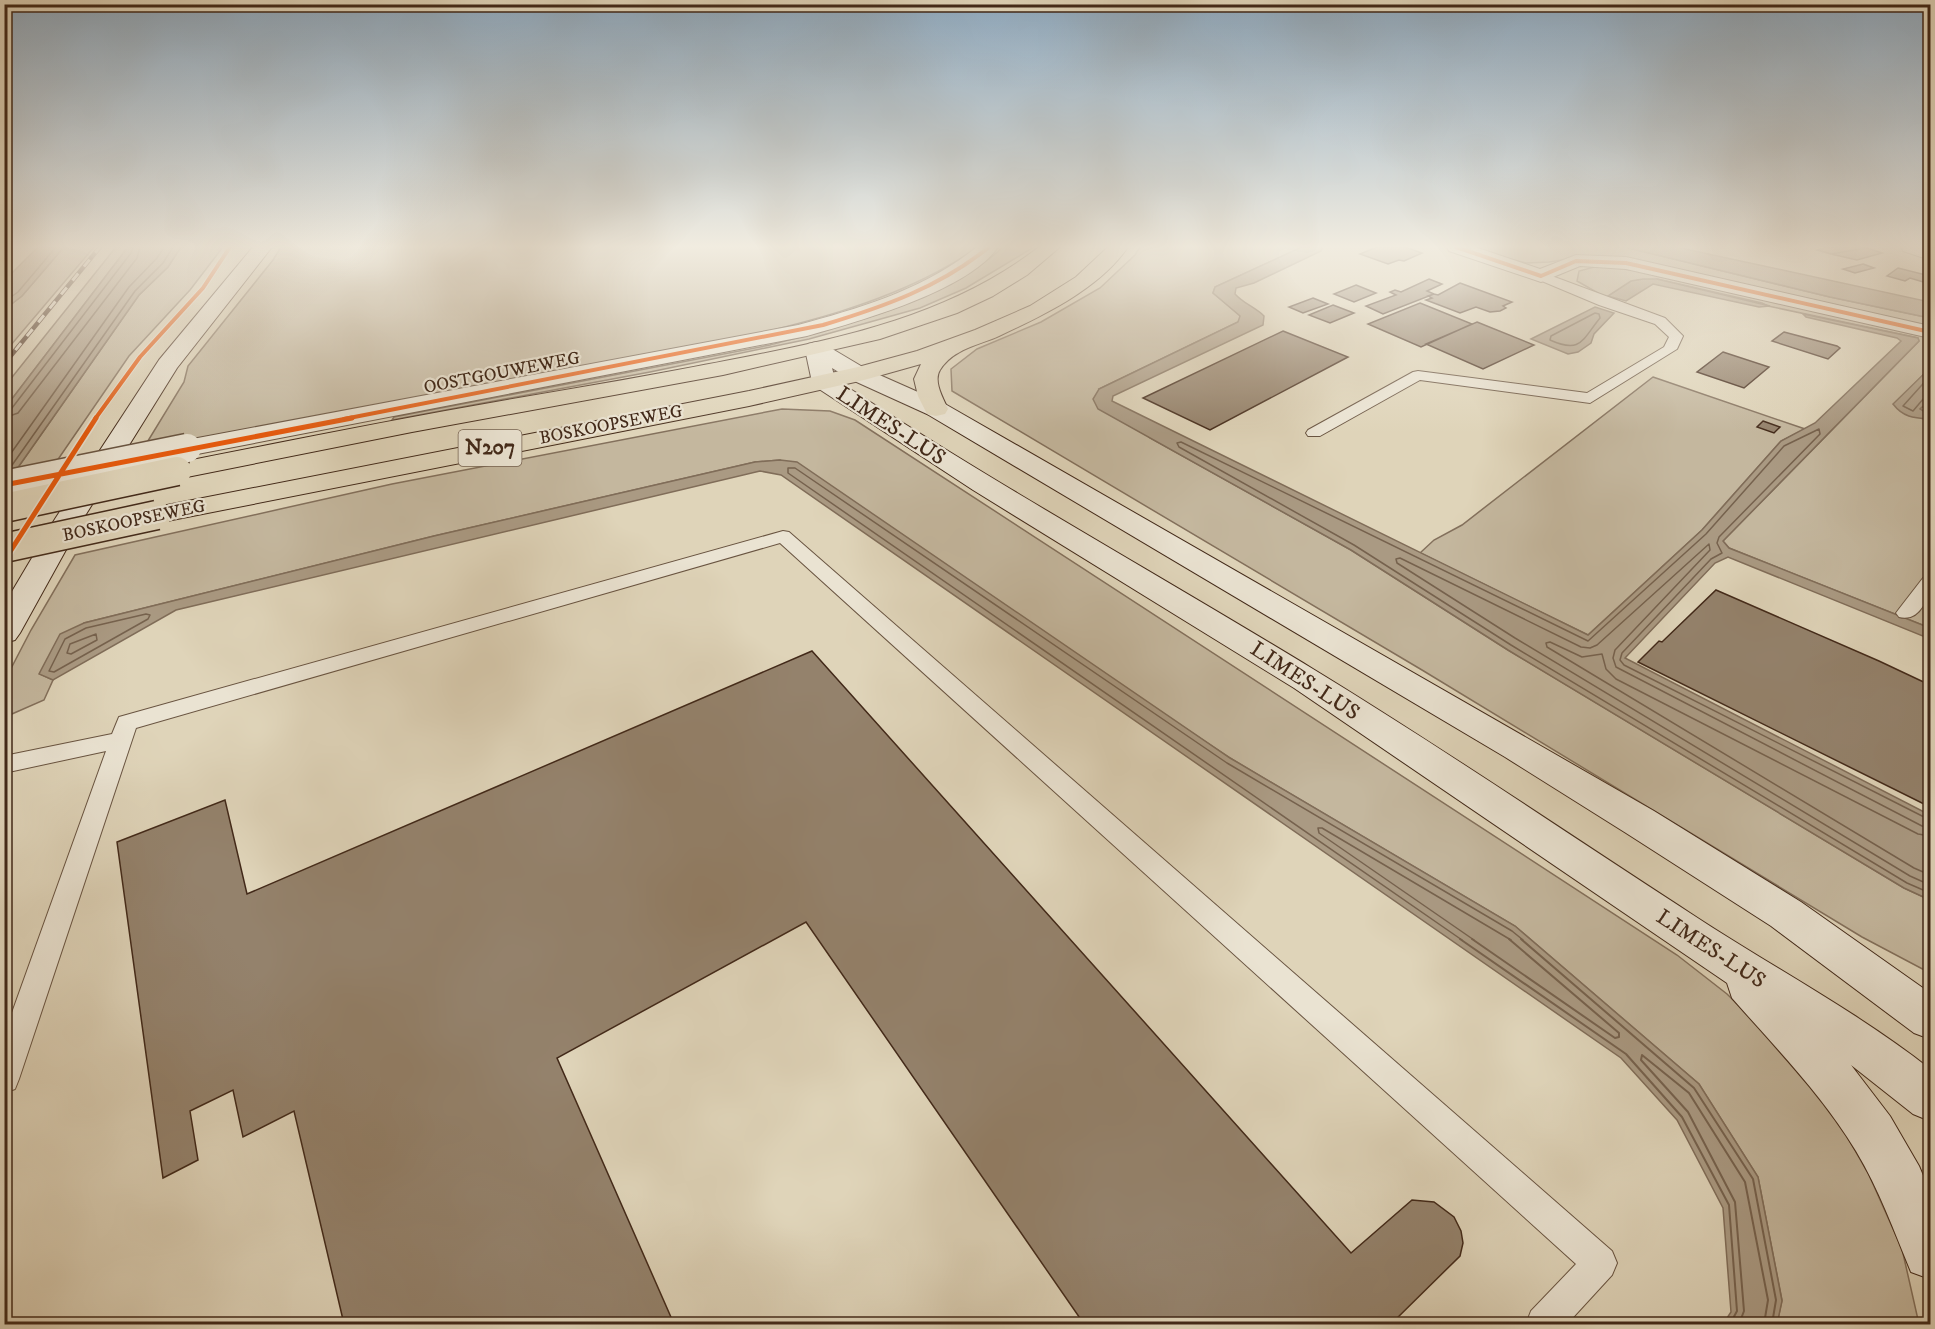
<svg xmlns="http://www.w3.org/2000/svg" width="1935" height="1329" viewBox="0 0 1935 1329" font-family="'IM FELL DW Pica',serif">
<rect width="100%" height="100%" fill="#dfd4b9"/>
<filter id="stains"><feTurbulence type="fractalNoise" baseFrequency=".00333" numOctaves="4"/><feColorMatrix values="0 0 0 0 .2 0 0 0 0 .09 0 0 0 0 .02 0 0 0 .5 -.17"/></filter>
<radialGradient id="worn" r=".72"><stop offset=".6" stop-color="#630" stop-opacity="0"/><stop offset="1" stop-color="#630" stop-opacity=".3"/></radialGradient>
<!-- green -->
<path fill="#c4b79e" stroke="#83705c" stroke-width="1.5" d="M64,247H94L5,352V309L22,296Z
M116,247H128L5,408V386Z
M181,247H223L190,290L129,356L50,471L10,479L139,295L168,267Z
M281,247H976C964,258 951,264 937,272C875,305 807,322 740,338L143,449L184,382L188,366L273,260Z
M1003,247H1034L966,288L920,308L809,339L650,372L392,420L394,417L770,345C846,325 945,301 1003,247Z
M1140,247H1302L1215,287L1213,293L1241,316L1238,322L1099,389L1150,438L1351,550L1508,650L1904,888L1930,900V973L1862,937L1422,670L952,391L951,369L977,349L1041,322L1100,288L1135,255Z
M1466,247H1624L1830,297L1930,318V327L1620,259L1587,256L1549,262L1526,263Z
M1598,266L1665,274L1930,335V368L1894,404L1920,409L1930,400V628L1729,548L1723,541L1919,341L1918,338L1768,306L1762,303L1657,279L1609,296L1617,299L1612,301L1577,281L1579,271Z
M1653,377L1805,429L1781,441L1702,530L1588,635L1420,553L1434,540L1462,525Z
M782,409L830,411L855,420L1677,955L1727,994L1763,1029L1833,1112L1869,1175L1902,1249L1919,1324H1777L1782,1300L1758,1177L1699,1084L1515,926L1230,758L780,460L755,462L434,536L84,623L40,674L53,680L44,700L5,717L4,682L31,630L75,555L392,484Z"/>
<!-- water -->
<path fill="#aa9a83" stroke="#806d59" stroke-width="1.5" d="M38,247H64L22,296L5,309V280Z
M128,247H181L168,267L139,295L5,486V408Z
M1302,247H1323L1321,251L1254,283L1236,288L1235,294C1244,304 1255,307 1264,316L1263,325L1113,396L1112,401L1588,635L1702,530L1781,441L1815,423L1901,341L1897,338L1806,317L1803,314L1918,338L1919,341L1723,541L1729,548L1930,628V639L1728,557L1715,563L1625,658L1930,815V900L1904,888L1508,650L1351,550L1098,409L1093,399L1099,389L1238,322L1240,316L1213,293L1215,287Z
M1624,247H1676L1930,302V318L1830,297Z
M1643,279H1657L1770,306L1759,307L1653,284L1626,301L1608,296L1631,281Z
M1595,307L1614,313L1594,334L1591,343L1578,352L1568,354L1531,339Z
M1930,368V400L1920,409L1930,415L1929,419C1913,418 1903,417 1893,404Z
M780,460L797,462L1230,758L1515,926L1699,1084L1758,1177L1782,1301L1777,1324H1723L1731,1312L1723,1208L1677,1120L1621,1058L781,475L760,471L176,610L53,680L39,674L60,634L84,623L434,536L755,462Z"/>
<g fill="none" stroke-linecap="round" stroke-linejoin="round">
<!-- shore-far1 -->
<path stroke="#76624e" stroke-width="1.5" d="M4,302L18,292L56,247
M1595,313L1599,314L1600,318C1582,340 1581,354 1550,340L1551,336Z
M1930,376L1903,406L1913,411L1924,398L1930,396
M4,411L12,408L131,253L133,247
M4,418L18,413L137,258L140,247
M4,463L129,287L157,258L164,247
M10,468L135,291L163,263L173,247
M146,614L150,615L148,619L54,672L49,671L65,639L86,628Z
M96,634L97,640L71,654L67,653L70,644Z
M1930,820L1624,665L1620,660L1622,653L1711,559L1722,553L1717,543L1719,537L1820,434L1819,429L1784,446L1706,534L1588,641L1181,442L1177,443L1179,447L1354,545L1511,645L1907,883L1930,893
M1930,827L1922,826L1616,667L1613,658L1615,650L1710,550L1709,544L1597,645L1590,648L1581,647L1400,558L1396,559L1397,563L1515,638L1910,876L1930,885
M1930,836L1918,834L1616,679L1606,669L1602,654L1582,657L1550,642L1546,643L1547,647L1914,868L1930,875
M1462,940L788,473V468H795L1227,763L1512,931L1523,940
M1474,940L1319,833L1318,828H1322L1511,940"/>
<!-- shore -->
<path stroke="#76624e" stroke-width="2" d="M1460,939L1626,1054L1682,1117L1729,1205L1737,1311L1730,1324
M1472,939L1615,1038L1619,1037V1033L1509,939
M1521,939L1694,1088L1753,1179L1776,1300L1772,1324
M1739,1324L1744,1311L1735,1202L1688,1112L1641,1060L1642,1055L1689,1093L1745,1182L1768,1300L1764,1324"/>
</g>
<!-- building -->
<path fill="#94826c" stroke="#422919" stroke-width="1.5" d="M1377,247H1405L1422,253L1404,261L1399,260L1388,264L1360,254Z
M1826,247H1865L1867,248L1831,254L1817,250Z
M1867,248L1882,253L1857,260L1831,254Z
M1863,264L1874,268L1855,273L1843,269Z
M1898,268L1930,276V284L1910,278L1905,281L1887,276Z
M1429,279L1442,284L1427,291L1434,294L1383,314L1366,306L1396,295L1390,292L1395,290L1401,292Z
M1460,283L1512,302L1503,306L1506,308L1500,311L1490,312L1476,307L1460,313L1426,300L1432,298L1428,296L1434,294L1438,295Z
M1356,285L1376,293L1354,302L1334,294Z
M1313,298L1328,304L1303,313L1289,307Z
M1420,303L1472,324L1421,347L1368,324Z
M1333,305L1354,313L1330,323L1309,315Z
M1477,322L1534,345L1483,369L1426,344Z
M1283,331L1348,357L1210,430L1143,398Z
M1784,332L1837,346L1840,348L1828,359L1772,341Z
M1723,352L1769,367L1744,388L1697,372Z
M1763,421L1780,427L1774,433L1757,427Z
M1716,590L1879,661L1930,685V807L1638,662L1659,641L1662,642Z
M812,651L1351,1253L1412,1200L1434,1202L1454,1217L1461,1231L1463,1243L1460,1256L1391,1324H1084L806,922L557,1058L674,1324H344L294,1111L243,1137L233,1090L190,1111L198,1160L163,1178L117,842L225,800L247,894Z"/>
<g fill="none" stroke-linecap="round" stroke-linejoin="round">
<defs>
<path id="service" d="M1541,272L1665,318L1683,336L1677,349L1590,403L1420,380L1320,436H1308L1306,433L1308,430L1413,372L1418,371L1587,393L1664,347L1669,337L1655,324L1599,305L1537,279L1535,276Z
M783,531L789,532L1612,1251L1617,1263L1612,1275L1567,1324H1526L1531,1311L1576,1264L780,543L136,728L19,1079L15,1089L4,1093V1035L106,751L4,773V756L112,734L119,717Z
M1930,576C1932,593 1921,623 1899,617L1896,613L1899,609L1923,578Z"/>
<path id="minor" d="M977,247H998C968,291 857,322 807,336L187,456L178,453L174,448L178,443L187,440L798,325C861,308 925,289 977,247Z
M1447,247H1475L1540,269L1576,255L1626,257L1930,326V338L1626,269L1580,266L1541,282L1449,251Z
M1901,247L1930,248V260L1903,251Z"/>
<path id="secondary" d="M253,247H272L177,368L83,519L20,633L15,640L4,643V605L55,519L159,360Z
M816,342L824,344L866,369L945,404L1654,811L1801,902L1930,993V1039L1914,1033L1771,926L1626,833L1505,757L927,414L850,379L832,368L835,379C991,482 1154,572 1313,669C1441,747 1565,832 1690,913C1770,966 1855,1010 1930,1069V1121L1913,1114L1851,1065L1890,1116L1919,1166L1930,1192V1279L1911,1272C1894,1231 1879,1189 1856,1151C1822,1095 1775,1047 1732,998L1727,983L1294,688L973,490L816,387L812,382L805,349L808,344Z"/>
<path id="primary" d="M1039,247H1060L1027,275L993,296L957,313L880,339L723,375L412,432L177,479L168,477L164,471L168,465L177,463C287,441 397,419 507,400C583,387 660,374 735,359C843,338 951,315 1039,247Z
M1108,247H1128C1099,289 1044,315 999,336C979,345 953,349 940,370C933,381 943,398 948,409L945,414L936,416L927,414L918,396L914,379L921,364L864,380L749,406L157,523L147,521L143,515L147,509L157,507L749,391L858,367L917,351L975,330L1030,306L1076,277Z"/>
</defs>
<!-- service casing -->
<use href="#service" stroke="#695441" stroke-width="2"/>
<!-- minor casing -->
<use href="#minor" stroke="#695441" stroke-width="2"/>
<!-- secondary casing -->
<use href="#secondary" stroke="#422919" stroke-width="2"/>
<!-- primary casing -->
<use href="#primary" stroke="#422919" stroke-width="2"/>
<!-- service -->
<use href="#service" fill="#eae3d2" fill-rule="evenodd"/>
<!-- minor -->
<use href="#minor" fill="#eae3d2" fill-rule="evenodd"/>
<!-- secondary -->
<use href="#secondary" fill="#eae3d2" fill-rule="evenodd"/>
<!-- primary -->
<use href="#primary" fill="#dfd4b9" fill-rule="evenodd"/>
<defs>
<path id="rail" d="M4,364L100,247"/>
</defs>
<!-- rail casing -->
<use href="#rail" stroke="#422919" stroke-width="4.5"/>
<!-- rail -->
<use href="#rail" stroke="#eae3d2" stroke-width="3" stroke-dasharray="9" stroke-linecap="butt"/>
<defs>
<path id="minor-bridge" d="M4,485L187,448"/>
<path id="primary-bridge" d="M4,508L177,471
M4,548L157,515"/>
</defs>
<!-- minor-bridge casing -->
<use href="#minor-bridge" stroke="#695441" stroke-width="31" stroke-linecap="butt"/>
<!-- primary-bridge casing -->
<use href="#primary-bridge" stroke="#422919" stroke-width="31" stroke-linecap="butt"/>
<!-- minor-bridge -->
<use href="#minor-bridge" stroke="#eae3d2" stroke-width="28"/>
<!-- primary-bridge -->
<use href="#primary-bridge" stroke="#dfd4b9" stroke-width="28"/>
<defs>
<path id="cycleway-far1" d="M1456,247L1541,276L1576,261L1626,263L1930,332
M95,419L140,357L203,288L230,247
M344,419L823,325C883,307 940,287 989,247"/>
<path id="cycleway" d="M4,485L352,418
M4,561L96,418"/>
</defs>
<!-- cycleway-far1 casing -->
<use href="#cycleway-far1" stroke="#eae3d2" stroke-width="6"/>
<!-- cycleway casing -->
<use href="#cycleway" stroke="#eae3d2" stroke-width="8"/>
<!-- cycleway-far1 -->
<use href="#cycleway-far1" stroke="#e8590c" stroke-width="4"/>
<!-- cycleway -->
<use href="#cycleway" stroke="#e8590c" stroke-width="5"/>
</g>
<!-- sky -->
<linearGradient id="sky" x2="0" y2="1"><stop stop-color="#8faac0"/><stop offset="0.57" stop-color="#f1ece0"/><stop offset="1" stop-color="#f1ece0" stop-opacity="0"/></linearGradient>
<rect width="1935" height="433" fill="url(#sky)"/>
<g text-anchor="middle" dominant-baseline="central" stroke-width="4.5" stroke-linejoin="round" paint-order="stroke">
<!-- far-street labels -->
<g font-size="18" fill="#422919" stroke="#eae3d2">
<text transform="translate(502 373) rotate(-11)">OOSTGOUWEWEG</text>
<text transform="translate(611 425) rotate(-11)">BOSKOOPSEWEG</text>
<text transform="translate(134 521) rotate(-12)">BOSKOOPSEWEG</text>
</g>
<!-- shield labels -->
<rect fill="#eae3d2" stroke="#746150" stroke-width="1.5" x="458.5" y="430" width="63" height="36" rx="4.5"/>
<g font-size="21" font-weight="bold" fill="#422919">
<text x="490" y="448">N207</text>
</g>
<!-- street labels -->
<g font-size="22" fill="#422919" stroke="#eae3d2">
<text transform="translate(891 426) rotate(33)">LIMES-LUS</text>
<text transform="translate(1305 681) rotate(33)">LIMES-LUS</text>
<text transform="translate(1711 949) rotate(33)">LIMES-LUS</text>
</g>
</g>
<!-- margin -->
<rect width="1935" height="1329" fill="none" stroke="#dfd4b9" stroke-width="24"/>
<rect x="6" y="6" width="1923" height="1317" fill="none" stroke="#422919" stroke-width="3"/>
<rect x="12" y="12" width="1911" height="1305" fill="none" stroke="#422919" stroke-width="1.5"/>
<rect width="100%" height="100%" filter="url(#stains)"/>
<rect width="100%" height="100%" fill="url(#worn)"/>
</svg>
